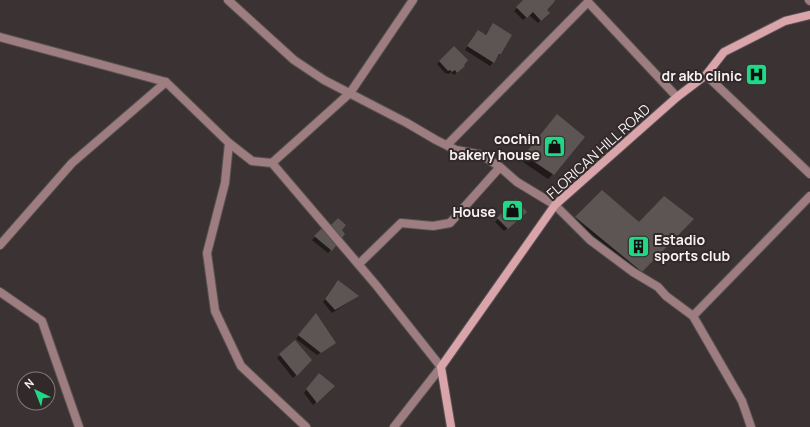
<svg xmlns="http://www.w3.org/2000/svg" width="810" height="427" viewBox="0 0 810 427" font-family="Manrope,sans-serif">
<rect width="100%" height="100%" fill="#3b3333"/>
<!-- shadow -->
<path fill="#0007" d="M525,0H553L545,10L549,13L538,23L529,15L523,20L514,11Z
M493,25L500,54L490,66L465,50L475,34L485,35Z
M454,47L461,69L454,75L451,72L449,74L445,73L437,64Z
M553,120V174L548,179L520,160Z
M602,191L639,223L692,219L635,278L570,223Z
M516,200L523,215L504,231L495,222Z
M325,226L341,230L344,234L328,253L312,240Z
M335,284L358,296L332,313L323,302Z
M313,317L334,343L317,355L296,339Z
M295,342L311,360L293,378L277,358Z
M319,374L333,386L313,405L304,393Z"/>
<!-- building -->
<path fill="#5d5454" d="M523,0H554L555,1L547,10L550,13L541,21L533,12L527,18L516,7Z
M493,23L512,35L501,54H499L494,63L467,46L478,30L486,35Z
M454,46L468,60L464,65L465,66L457,73L455,70L452,72L450,70L448,71L439,61Z
M557,114L585,137L554,175L524,155Z
M602,190L639,222L664,196L694,219L642,272L575,217Z
M516,199L527,212L508,229L497,218Z
M338,218L346,225L342,230L345,234L332,251L314,236L325,225L328,228Z
M338,280L359,296L335,310L325,299Z
M316,313L336,343L321,353L298,335Z
M295,340L312,360L297,376L279,354Z
M319,373L335,386L317,403L306,389Z"/>
<g fill="none" stroke-linecap="round" stroke-linejoin="round">
<defs>
<path id="street" d="M228,0L294,60L324,80L407,123L436,140L456,150L482,155L500,167L517,182L555,205L590,240L633,272L658,287L666,296L693,316L742,401L751,427
M809,0L810,1
M0,37L166,82
M706,75L810,174
M229,143L225,183L207,253L215,311L241,366L306,427
M447,145L588,2L677,97
M272,163L376,285L441,367L394,427
M0,245L72,163L166,82L229,143L252,161L272,163L350,93L413,0
M359,264L401,223L433,226L450,223L500,167
M0,292L42,321L79,427
M693,316L810,196"/>
<path id="secondary" d="M451,427L441,367L555,205L677,97L706,75L724,52L785,21L810,15"/>
</defs>
<!-- street casing -->
<use href="#street" stroke="#595252" stroke-width="10"/>
<!-- secondary casing -->
<use href="#secondary" stroke="#595252" stroke-width="10"/>
<!-- street -->
<use href="#street" stroke="#9e7d80" stroke-width="8"/>
<!-- secondary -->
<use href="#secondary" stroke="#d9a4aa" stroke-width="8"/>
</g>
<!-- icons -->
<defs>
<symbol id="hospital-square" viewBox="-11 -11 22 22"><rect x="-9" y="-9" width="18" height="18" rx="4" fill="#21d887" stroke="#31292a"/><path d="M-5-5h3v3.5h4V-5h3V5h-3V1.5h-4V5h-3Z" fill="#111"/></symbol>
<symbol id="shop-square" viewBox="-11 -11 22 22"><rect x="-9" y="-9" width="18" height="18" rx="4" fill="#21d887" stroke="#31292a"/><path d="M-5-2.5h2.3a2.7 3.5 0 0 1 5.4 0H5L5.5 6h-11ZM-1.5-2.5h3a1.5 2.3 0 0 0-3 0Z" fill="#111"/></symbol>
<symbol id="building-square" viewBox="-11 -11 22 22"><rect x="-9" y="-9" width="18" height="18" rx="4" fill="#21d887" stroke="#31292a"/><path d="M-4-6H4V6H1V3H-1V6H-4ZM-2.5-4.3h1.7v1.8h-1.7ZM.8-4.3h1.7v1.8H.8ZM-2.5-1h1.7V.8h-1.7ZM.8-1h1.7V.8H.8Z" fill="#111"/></symbol>
</defs>
<g fill-rule="evenodd">
<use href="#hospital-square" x="744" y="62" width="25" height="25"/>
<use href="#shop-square" x="542" y="134" width="25" height="25"/>
<use href="#shop-square" x="500" y="198" width="25" height="25"/>
<use href="#building-square" x="626" y="234" width="25" height="25"/>
</g>
<g text-anchor="middle" dominant-baseline="central" stroke-width="4" stroke-linejoin="round" paint-order="stroke">
<!-- poi labels -->
<g font-size="14" font-weight="bold" fill="#f8f2f3" stroke="#31292a" text-anchor="end">
<text x="742" y="75">dr akb clinic</text>
<text x="540" y="138">cochin<tspan x="540" dy="16">bakery house</tspan></text>
<text x="496" y="211">House</text>
<text x="654" y="239" text-anchor="start">Estadio<tspan x="654" dy="16">sports club</tspan></text>
</g>
<!-- street labels -->
<g font-size="14" fill="#f8f2f3" stroke="#31292a">
<text transform="translate(598 151) rotate(-42)">FLORICAN HILL ROAD</text>
</g>
</g>
<!-- north arrow -->
<g transform="translate(36 391) rotate(317)"><circle r="19" fill="#31292a" stroke="#81797a"/>
<path d="M0-3L7 15L0 10L-7 15Z" fill="#21d887"/>
<text y="-6" font-size="11" font-weight="bold" text-anchor="middle" fill="#f8f2f3">N</text>
</g>
</svg>
